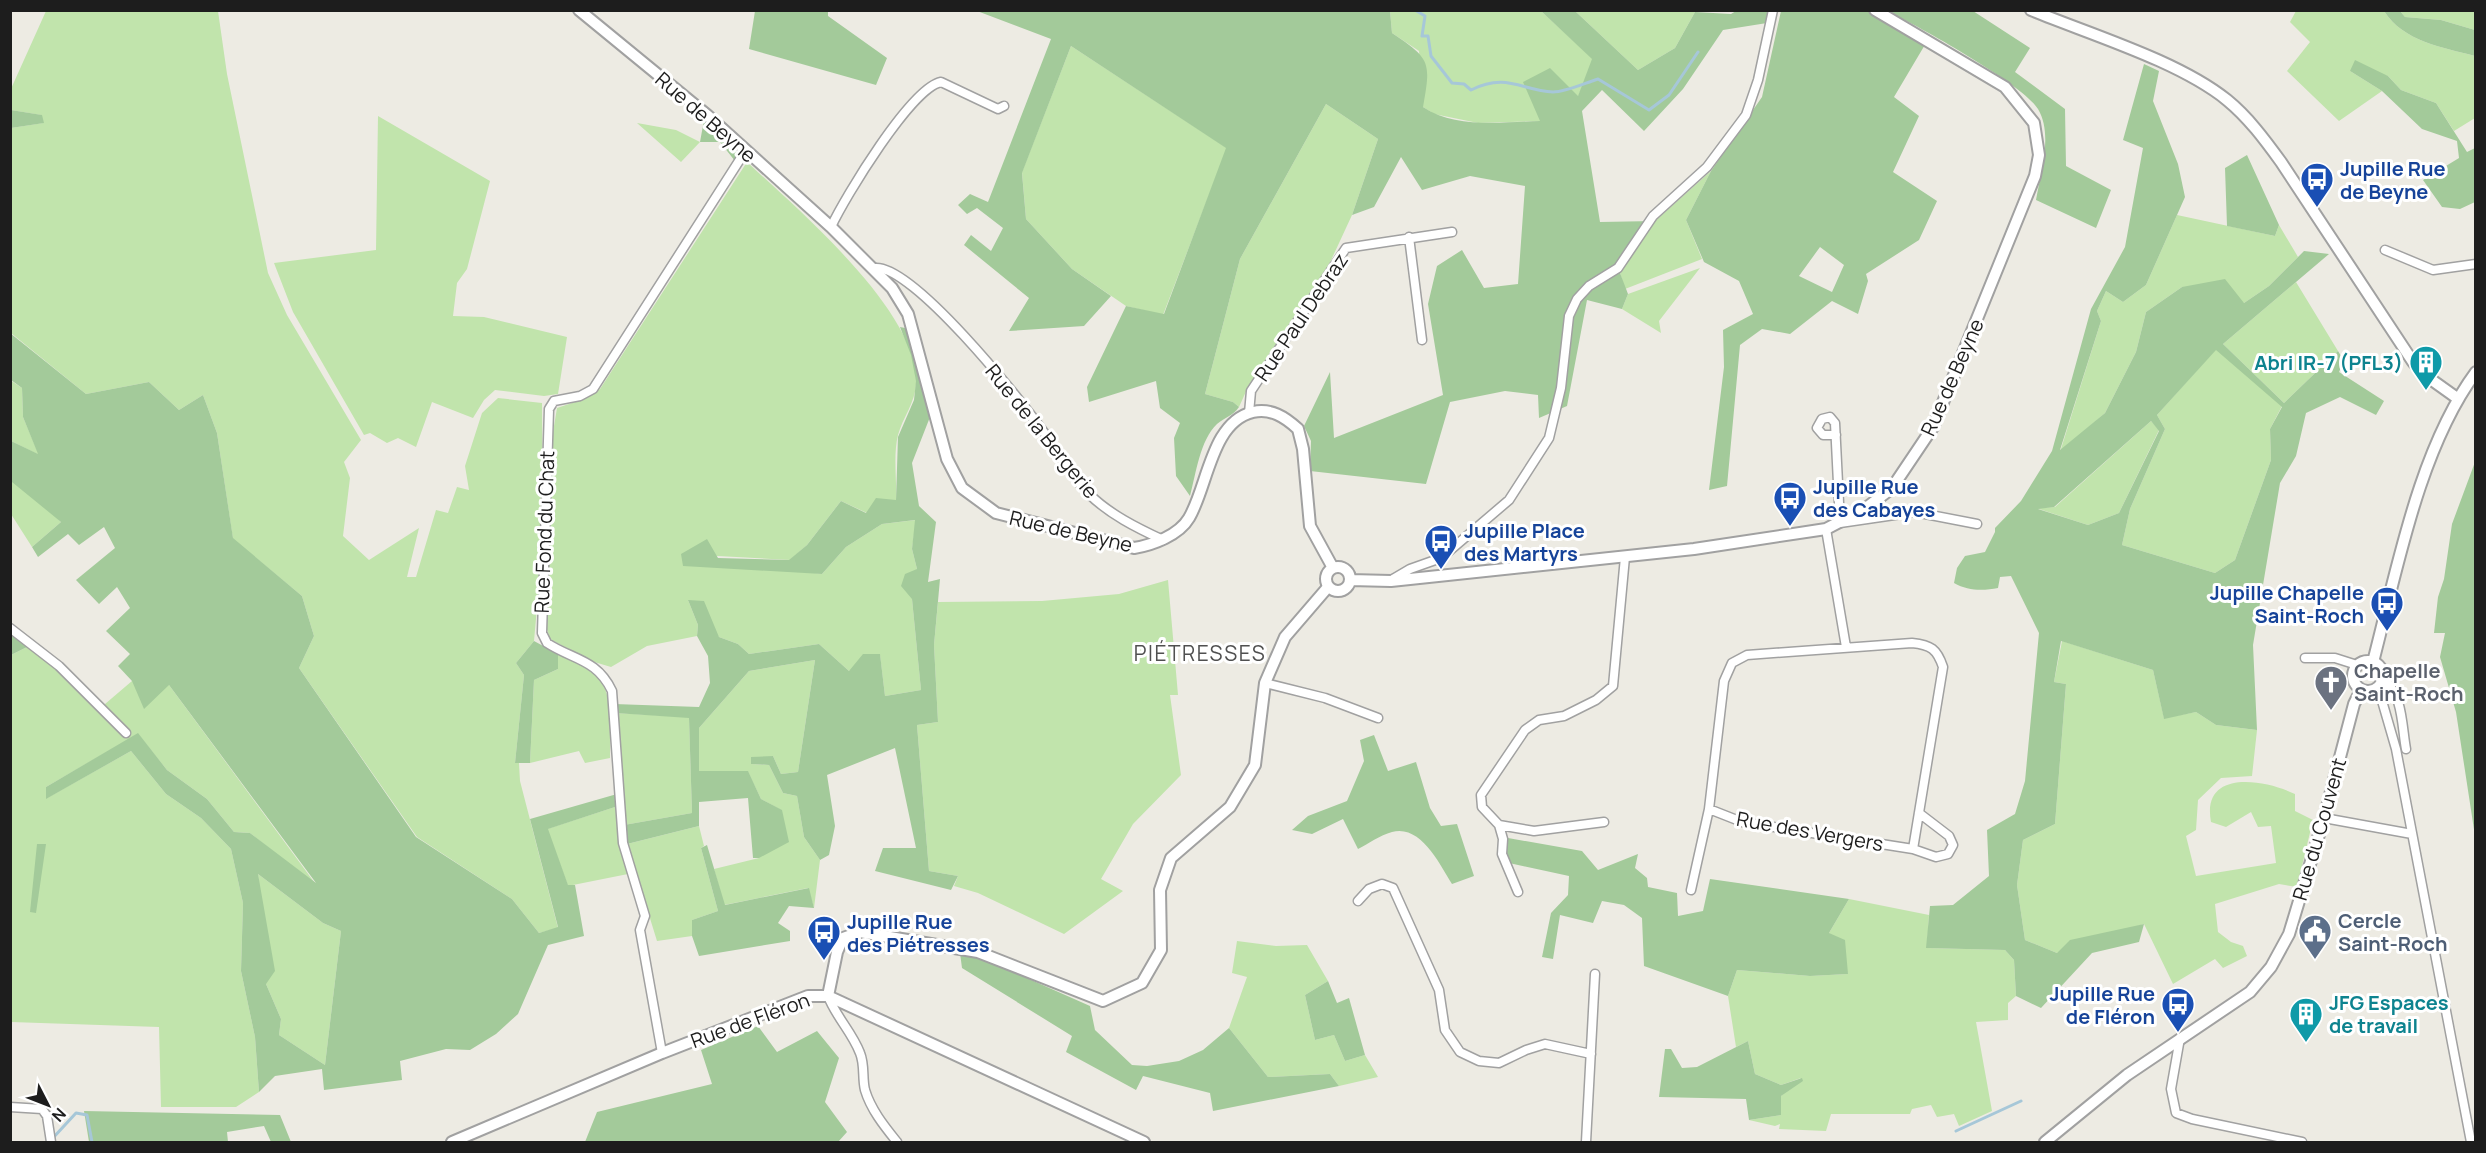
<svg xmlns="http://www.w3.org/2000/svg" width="2486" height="1153" viewBox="0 0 2486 1153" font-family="Manrope,sans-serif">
<rect width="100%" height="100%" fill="#edebe3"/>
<!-- grass -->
<path fill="#c1e4ac" d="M46,11H218L227,74L268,273L287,315L361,440L344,462L350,478L343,536L369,560L419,528L407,577H416L436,510L448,513L457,487L469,490L465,466L482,413L498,398L542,403L543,541L534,641L516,663L524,675L515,763H519L520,781L558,928L539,933L512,899L417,837L299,668L314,636L302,596L233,539L217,433L203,395L179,410L149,382L86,394L11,333V128L43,123L41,115L11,110L10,91Z
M1390,11H1541L1593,59L1578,97L1540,121L1478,123L1434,114L1423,107L1419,51L1392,33Z
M1575,11H1702L1695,12L1675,48L1638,70Z
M2296,11H2384C2404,42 2442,47 2475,56V118L2454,131L2436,103L2401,90L2388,76L2350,71L2382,91L2339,121L2287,71L2310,42L2290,22Z
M2400,11H2475V30L2441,20L2405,17Z
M1071,46L1227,148L1163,315L1126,306L1072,269L1026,219L1022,172Z
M1326,104L1378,139L1352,215L1327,269L1248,387L1239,407L1233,402L1205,394L1240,259Z
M378,116L490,181L467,269L457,283L453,316L484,317L567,337L558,394L544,396L495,390L484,400L473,418L432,402L416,447L398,438L387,443L370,433L364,435L293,312L274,263L376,250Z
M637,123L676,130L700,142L681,162Z
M747,162C796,208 920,312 916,384C915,403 903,417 898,435C893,455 897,480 896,500L867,513L841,501L807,545L790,560L681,554L822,574L846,547L882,524L916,520L912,549L917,569L912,599L921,690L885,696L880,655L849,671L819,644L749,654L738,644L719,637L688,600L698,625L697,636L647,646L611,667L591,661L550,639L545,623L552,438L557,408L584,399L600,389Z
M1711,171L1686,220L1702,259L1625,289L1620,273L1655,221Z
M2177,215L2275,236L2279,225L2298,257L2269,286L2244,303L2182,287L2146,312L2136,352L2105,413L2060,452L2101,321L2097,311L2106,291L2123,302L2146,285Z
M1700,268L1659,321L1661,333L1622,309L1628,294Z
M2296,282L2338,351L2284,403L2223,344Z
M2216,349L2282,406L2270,429L2271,460L2235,560L2215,573L2122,545L2130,509L2165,429L2157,415Z
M10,380L22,388L23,417L39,455L11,441Z
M2151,421L2159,430L2119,513L2088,525L2036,508L2055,507Z
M11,466L61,522L32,547L11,514Z
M1168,580L1178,695H1170L1181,775L1133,824L1101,879L1123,891L1064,934L978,893L954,886L958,876L929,871L917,725L938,722L934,645L938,602L1042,601L1119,594Z
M2062,641L2153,670L2164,718L2196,712L2216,725L2257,730L2252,776L2221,778L2198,800L2196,830L2186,836L2196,876L2276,863L2271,826L2258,827L2251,812L2226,827L2211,822C2201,769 2264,779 2295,794V811L2313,820L2297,887L2279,884L2215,904L2218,932L2231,942L2243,946L2247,956L2223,968L2215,959L2173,984L2144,924L2057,953L2025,940L2017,885L2023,840L2055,824L2066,684L2054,682Z
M31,645L98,710L132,681L169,685L317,886L250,833L234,832L207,799L167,770L138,734L46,787L47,798L131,751L166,794L201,818L231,849L243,903L241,971L255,1037L259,1092L236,1107H161L159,1027L11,1022V655Z
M558,654C572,661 588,667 599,679C614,694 610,738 610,758L585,763L579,751L530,763L534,680L558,669Z
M815,660L798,772L781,774L773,756L751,764L769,765L783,793L797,796L804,837L820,860L814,908L808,888L724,905L714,869L759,858L781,810L761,799L748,772L699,771V728L749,671Z
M615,713L689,717L692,813L624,825Z
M618,806L620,845L628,874L568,886L547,829Z
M699,826L704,846L701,848L718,911L692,920V936L657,941L627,844Z
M258,874L323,923L341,931L325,1065L279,1035L281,1019L266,984Z
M1849,899L1929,915L1927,948L2005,950L2014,960L2016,996L2008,1003V1020L1976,1022L1992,1111L1959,1126L1954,1114L1937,1117L1931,1105L1912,1109L1910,1114H1831L1826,1131L1779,1129L1780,1124L1775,1126L1749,1120L1781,1115V1096L1801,1078L1781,1085L1755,1074L1748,1041L1736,1047L1728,996L1737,970L1810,976L1848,974L1829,933Z
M1237,941L1276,946L1307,945L1328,981L1305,995L1315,1040L1334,1035L1345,1061L1365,1055L1378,1077L1339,1086L1330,1074L1268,1077L1229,1028L1247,977L1232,973Z"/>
<!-- forest -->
<path fill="#a3ca9a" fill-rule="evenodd" d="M755,11H828V16L887,58L876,85L749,49Z
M977,11H1390L1392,33C1431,59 1431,62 1423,107C1456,129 1502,122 1540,121L1523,82L1550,68L1578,96L1592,59L1541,11H1575L1638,70L1675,48L1695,12L1731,14L1736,11H1771L1767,23L1723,30L1683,89L1644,131L1602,90L1582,111L1600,222L1655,221L1620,273L1628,294L1622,309L1587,300L1567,406L1539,418L1538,395L1505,391L1450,402L1426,484L1310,471L1311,441L1304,426L1330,372L1334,438L1443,395L1428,304L1437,266L1462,250L1484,288L1518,284L1525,186L1470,176L1422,190L1401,157L1374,207L1352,215L1378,139L1326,104L1240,259L1205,394L1233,402L1239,407C1233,416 1225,417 1217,424C1200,440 1196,474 1190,496L1176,476L1174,438L1180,423L1160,408L1156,381L1089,402L1087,387L1126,306L1164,314L1226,148L1071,46L1022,173L1026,219L1072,269L1111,296L1084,326L1009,331L1029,298L964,245L971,235L991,251L1003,228L977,208L967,214L958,205L970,194L988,202L1051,39Z
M1781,11H1869L1926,43L1894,97L1919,116L1893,172L1937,201L1919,240L1866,274L1868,281L1858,314L1832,301L1790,334L1762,329L1740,345L1727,486L1709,490L1724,367L1723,330L1753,314L1739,281L1704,262L1686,220L1711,171L1762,97ZM1820,247L1844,265L1832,292L1799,276Z
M1887,11H1973L2030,48L2015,72L2065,109L2066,166L2111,190L2096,228L2036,200C2041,172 2053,134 2038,109C2024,85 1915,24 1887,11Z
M2384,11H2400L2405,17L2441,20L2475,30V56C2442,47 2404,42 2384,11Z
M2355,60L2388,76L2401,90L2436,103L2467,152L2475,148V202L2460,209L2442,207L2423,180L2459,158L2457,141L2422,129L2382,91L2350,71Z
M2144,64L2159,71L2153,101L2178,164L2185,197L2146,285L2123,302L2106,291L2097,311L2101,321L2060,450L2105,413L2136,352L2146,312L2182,287L2225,279L2244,303L2269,286L2304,251L2329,254L2223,344L2284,403L2338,351L2344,361L2339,372L2384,401L2376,415L2340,397L2306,413L2296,456L2280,483L2253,645L2257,730L2216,725L2196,712L2164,719L2153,670L2061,641L2054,682L2066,684L2055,824L2023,840L2017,885L2025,940L2057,953L2070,940L2144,924L2139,942L2092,953L2041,1008L2016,996L2014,960L2005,950L1926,948L1930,906L1953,905L1989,876L1987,830L2015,814L2025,781L2039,633L2011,576L2000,577L1998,588C1983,591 1968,591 1954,583L1957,568L1965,556L1985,552L1995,532V528L2021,501L2052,451L2091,309L2125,247L2143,148L2123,140ZM2216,350L2282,407L2270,429L2271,460L2235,560L2215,573L2122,545L2130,509L2165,429L2157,415ZM2151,421L2159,431L2119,513L2088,525L2038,509L2054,507Z
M11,110L42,115L44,123L11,128Z
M704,120L739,155L735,161L720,142H700Z
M2247,155L2279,225L2275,236L2227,226L2225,168Z
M900,327L910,329L930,417L912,463L919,506L936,522L928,582L940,579L934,645L938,722L917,725L929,871L958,876L951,890L875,871L883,848H916L895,748L827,775L835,826L829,855L820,860L804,837L797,796L783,793L769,765L751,764V757L773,756L781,774L798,772L815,660L749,671L699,728V771H748L761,799L782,810L789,842L759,858H753L748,798L699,802V826L627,844L624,825L692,813L689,718L615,713L614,704L699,707L710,683L708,656L697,636L698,625L688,600L704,601L719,637L738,644L749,654L819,644L849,671L863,654H880L885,696L921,690L912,599L901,586L905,574L917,569L912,549L915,520L882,524L846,547L822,574L683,566L681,554L707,539L718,558L789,560L807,545L841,501L866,513L876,498L896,500L898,437L914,400L916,381L911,355Z
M10,333L86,394L149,382L179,410L203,395L217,433L233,538L302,596L314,636L299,668L416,837L512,899L539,933L558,927L530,819L617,794L618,806L548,829L568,885H575L584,936L548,945L518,1014L496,1034L470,1050L446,1049L400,1061L402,1080L324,1090L322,1069L275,1076L259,1092L255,1037L241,971L243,903L231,849L201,818L166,794L131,751L46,799V787L138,733L167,770L207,799L234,832L250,833L316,883L169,685L144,709L132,681L118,666L130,654L106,631L130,608L117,587L99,604L76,580L115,548L104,527L79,545L68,534L38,557L32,547L61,522L12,482L11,441L38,454L23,417L22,388L11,380ZM258,874L323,923L341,931L325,1065L279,1035L281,1019L266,984L275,971Z
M2475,462V836L2456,712L2440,657L2445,633H2434L2438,597L2444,579L2452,524Z
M11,632L31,645L11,655Z
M534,641L558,654V669L534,680L530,763H515L524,675L516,663Z
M1374,735L1388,771L1416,762L1430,808L1441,826L1457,824L1474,876L1452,884C1440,865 1421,824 1392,832C1380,835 1368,844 1358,849L1343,819L1312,834L1292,830L1308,816L1347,801L1364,761L1360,740Z
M1508,838L1582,851L1598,870L1638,854L1635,868L1647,878L1648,887L1677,893L1678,916L1703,911L1710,879L1849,899L1829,933L1845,940L1848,974L1810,976L1737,970L1728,996L1644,966L1642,918L1624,905L1602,901L1593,923L1560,915L1553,959L1542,957L1551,913L1568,895L1569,876L1509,863L1503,857Z
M37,844H46L36,913L30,912Z
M707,845L725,905L809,888L814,908L789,906L778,923L790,931V941L699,956L692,936V920L718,911L701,848Z
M960,953L995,964L1090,1006L1095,1030L1132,1065L1147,1066L1179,1061L1203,1050L1229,1028L1268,1077L1330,1074L1339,1086L1213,1111L1210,1093L1143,1076L1136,1090L1066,1052L1072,1036L962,968Z
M1328,981L1337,1003L1349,998L1365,1055L1345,1061L1334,1035L1315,1040L1305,995Z
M758,1026L777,1052L817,1031L839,1058L825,1102L847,1132L838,1142H585L597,1112L712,1084L701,1050Z
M1748,1041L1755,1074L1781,1085L1802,1078L1803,1081L1781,1096V1115L1749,1120L1746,1099L1659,1097L1665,1049H1671L1682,1068L1697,1067Z
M84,1111L280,1115L291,1142H271L264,1126L227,1132L228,1142H89Z"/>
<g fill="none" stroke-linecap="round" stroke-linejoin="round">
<!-- stream -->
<path stroke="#a6c7d8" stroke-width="3" d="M1415,10L1425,16L1422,36H1428L1431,56L1452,83L1464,84L1471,90C1507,72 1522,91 1553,92C1566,92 1585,83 1598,79L1649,110L1669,95L1698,52
M1956,1131L2021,1101
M52,1139L76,1113L87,1115L92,1142"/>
<defs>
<path id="minor" d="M831,227C845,197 911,88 941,82L998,109L1004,106
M1409,237L1422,340
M2385,250L2433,270L2476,264
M875,268C912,264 1019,398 1043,431C1058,451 1071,477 1089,494C1109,514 1137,528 1163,540
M1249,413L1251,391L1346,248L1452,232
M1836,435H1823L1817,428L1822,419L1830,417L1835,423L1840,523L1915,512L1977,524
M1826,529L1846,647
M1393,579L1410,569L1441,558L1509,500L1549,438L1561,388L1569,316L1577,299L1589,286L1618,268L1653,216L1707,167L1746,115L1758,80L1773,10
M10,628L59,666L126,733
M2305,658H2335L2357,665
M2383,680C2403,692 2402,729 2406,749
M1265,683L1325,698L1378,718
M2378,687L2396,749L2471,1142
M2324,818L2412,834
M1499,825L1534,831L1604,822
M1913,849L1936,857L1948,854L1953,845L1949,836L1919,813
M1691,890L1709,809L1724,681L1732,663L1747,655L1912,643C1931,645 1937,649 1943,667L1913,849L1742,822L1709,809
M1518,892L1502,854L1503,839L1499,825L1482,807L1481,795L1525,730L1539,720L1564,716L1596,700L1613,686L1625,557
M1358,901L1369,889L1382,884L1393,888L1439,990L1445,1030L1460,1052L1479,1061L1499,1063L1526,1050L1545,1044L1591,1054
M828,996C836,1017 852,1032 860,1053C865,1065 862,1078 865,1090C871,1110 885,1127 897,1142
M2180,1038L2171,1089L2176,1113L2192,1119L2302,1142
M662,1053L640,930L645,916L623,843L612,691C597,659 573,660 547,643L542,633L549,409L554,401L580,396L593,389L746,150
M10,1107L42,1109L47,1116L51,1142
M1586,1142L1595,974"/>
<path id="tertiary" d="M579,10L707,115L831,227L892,288L908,314L947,459L962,488L996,513L1134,548C1153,545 1179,535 1189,518C1208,486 1211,422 1253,412C1271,408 1285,417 1298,429L1303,449L1310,526L1333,568
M2031,10C2089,34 2179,61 2227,100C2248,117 2265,140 2281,162L2413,362L2429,378L2457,398
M1326 579a12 12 0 1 1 24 0a12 12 0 1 1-24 0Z
M1350,580L1391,581L1694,549L1826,529L1866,508L1892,488L1933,427L2035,176L2039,155L2034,123L2005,87L1875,10
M2353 676a15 15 0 1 1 30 0a15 15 0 1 1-30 0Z
M2373,662C2397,570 2419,449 2476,372
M828,996L837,952L843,938L860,932L978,952L1103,1001L1142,983L1161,950L1160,890L1171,858L1230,807L1255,765L1265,683L1285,637L1328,587
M452,1142L662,1053L808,996H828L1144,1142
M2045,1142L2127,1075L2250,992L2271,967L2289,934L2324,818L2354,704L2361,690"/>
</defs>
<!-- minor casing -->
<use href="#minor" stroke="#a1a1a1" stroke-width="11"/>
<!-- tertiary casing -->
<use href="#tertiary" stroke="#a1a1a1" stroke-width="14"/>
<!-- minor -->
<use href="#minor" stroke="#fff" stroke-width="8"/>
<!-- tertiary -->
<use href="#tertiary" stroke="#fff" stroke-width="10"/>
</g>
<!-- icons -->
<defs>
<symbol id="bus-pin" viewBox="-11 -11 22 30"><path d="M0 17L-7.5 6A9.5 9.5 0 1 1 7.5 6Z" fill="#1a4fb4" stroke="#fff"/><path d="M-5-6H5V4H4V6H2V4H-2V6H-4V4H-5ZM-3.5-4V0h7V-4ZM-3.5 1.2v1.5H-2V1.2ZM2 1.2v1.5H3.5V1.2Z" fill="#fff"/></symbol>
<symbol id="building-pin" viewBox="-11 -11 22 30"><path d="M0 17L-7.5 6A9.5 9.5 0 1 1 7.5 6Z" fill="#0f9aa8" stroke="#fff"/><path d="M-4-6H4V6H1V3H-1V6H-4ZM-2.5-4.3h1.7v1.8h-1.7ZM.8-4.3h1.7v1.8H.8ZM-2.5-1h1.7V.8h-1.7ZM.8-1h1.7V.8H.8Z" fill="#fff"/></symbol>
<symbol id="church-pin" viewBox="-11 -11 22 30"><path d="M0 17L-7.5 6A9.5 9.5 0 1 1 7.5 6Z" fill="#6b7280" stroke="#fff"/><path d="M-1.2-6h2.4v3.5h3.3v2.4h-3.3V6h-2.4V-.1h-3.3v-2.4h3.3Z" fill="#fff"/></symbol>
<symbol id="civic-pin" viewBox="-11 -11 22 30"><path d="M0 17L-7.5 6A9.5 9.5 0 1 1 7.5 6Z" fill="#5c6f8a" stroke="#fff"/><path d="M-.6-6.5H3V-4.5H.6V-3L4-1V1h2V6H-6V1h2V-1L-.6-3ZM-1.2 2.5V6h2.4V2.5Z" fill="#fff"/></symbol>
</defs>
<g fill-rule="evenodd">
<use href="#bus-pin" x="2298" y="160" width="38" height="52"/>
<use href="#building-pin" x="2407" y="343" width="38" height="52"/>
<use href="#bus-pin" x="1771" y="479" width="38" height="52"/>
<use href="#bus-pin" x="1422" y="522" width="38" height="52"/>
<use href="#bus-pin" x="2368" y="584" width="38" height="52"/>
<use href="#church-pin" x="2312" y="663" width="38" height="52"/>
<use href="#civic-pin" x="2296" y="912" width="38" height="52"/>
<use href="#bus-pin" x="805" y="913" width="38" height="52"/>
<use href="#bus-pin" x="2159" y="985" width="38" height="52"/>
<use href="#building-pin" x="2287" y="995" width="38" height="52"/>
</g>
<g text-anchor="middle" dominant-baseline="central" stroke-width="6" stroke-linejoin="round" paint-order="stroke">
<!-- street labels -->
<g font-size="20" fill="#1d1d1d" stroke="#fff">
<text transform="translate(706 117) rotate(41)">Rue de Beyne</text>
<text transform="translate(1301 317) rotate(-56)">Rue Paul Debraz</text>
<text transform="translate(1952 377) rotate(-66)">Rue de Beyne</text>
<text transform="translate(1042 431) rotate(51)">Rue de la Bergerie</text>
<text transform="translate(1071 531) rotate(13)">Rue de Beyne</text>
<text transform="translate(544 532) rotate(-88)">Rue Fond du Chat</text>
<text transform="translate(2319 829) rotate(-74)">Rue du Couvent</text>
<text transform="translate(1810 831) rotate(10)">Rue des Vergers</text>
<text transform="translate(750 1020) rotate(-20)">Rue de Fléron</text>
</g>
<!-- transit labels -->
<g font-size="20" font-weight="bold" fill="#164399" stroke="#fff" text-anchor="start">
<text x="2340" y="168">Jupille Rue<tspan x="2340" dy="23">de Beyne</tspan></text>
<text x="1813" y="486">Jupille Rue<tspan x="1813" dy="23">des Cabayes</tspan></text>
<text x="1464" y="530">Jupille Place<tspan x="1464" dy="23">des Martyrs</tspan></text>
<text x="2364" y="592" text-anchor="end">Jupille Chapelle<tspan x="2364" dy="23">Saint-Roch</tspan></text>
<text x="847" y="921">Jupille Rue<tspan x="847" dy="23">des Piétresses</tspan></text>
<text x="2155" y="993" text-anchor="end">Jupille Rue<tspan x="2155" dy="23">de Fléron</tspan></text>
</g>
<!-- culture labels -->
<g font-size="20" font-weight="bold" fill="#0d838f" stroke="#fff" text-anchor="end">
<text x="2403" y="362">Abri IR-7 (PFL3)</text>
<text x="2329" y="1002" text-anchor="start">JFG Espaces<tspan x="2329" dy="23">de travail</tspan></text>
</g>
<!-- worship labels -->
<g font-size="20" font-weight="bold" fill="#5b616d" stroke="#fff" text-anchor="start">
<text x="2354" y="670">Chapelle<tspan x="2354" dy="23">Saint-Roch</tspan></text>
</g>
<!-- service labels -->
<g font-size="20" font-weight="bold" fill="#4e5e75" stroke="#fff" text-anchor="start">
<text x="2338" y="920">Cercle<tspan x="2338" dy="23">Saint-Roch</tspan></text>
</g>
<!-- neighbourhood labels -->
<g font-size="21" letter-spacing="1.5" fill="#505050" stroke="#fff">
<text x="1200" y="653">PIÉTRESSES</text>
</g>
</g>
<!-- border -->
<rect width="2486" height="1153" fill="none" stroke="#1d1d1d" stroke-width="24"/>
<!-- north arrow -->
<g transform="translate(48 1105) rotate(132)" stroke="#ffffff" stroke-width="4.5" paint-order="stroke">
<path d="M0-4.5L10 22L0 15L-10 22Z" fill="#1d1d1d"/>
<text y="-9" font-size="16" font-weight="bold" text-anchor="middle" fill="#1d1d1d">N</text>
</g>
</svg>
